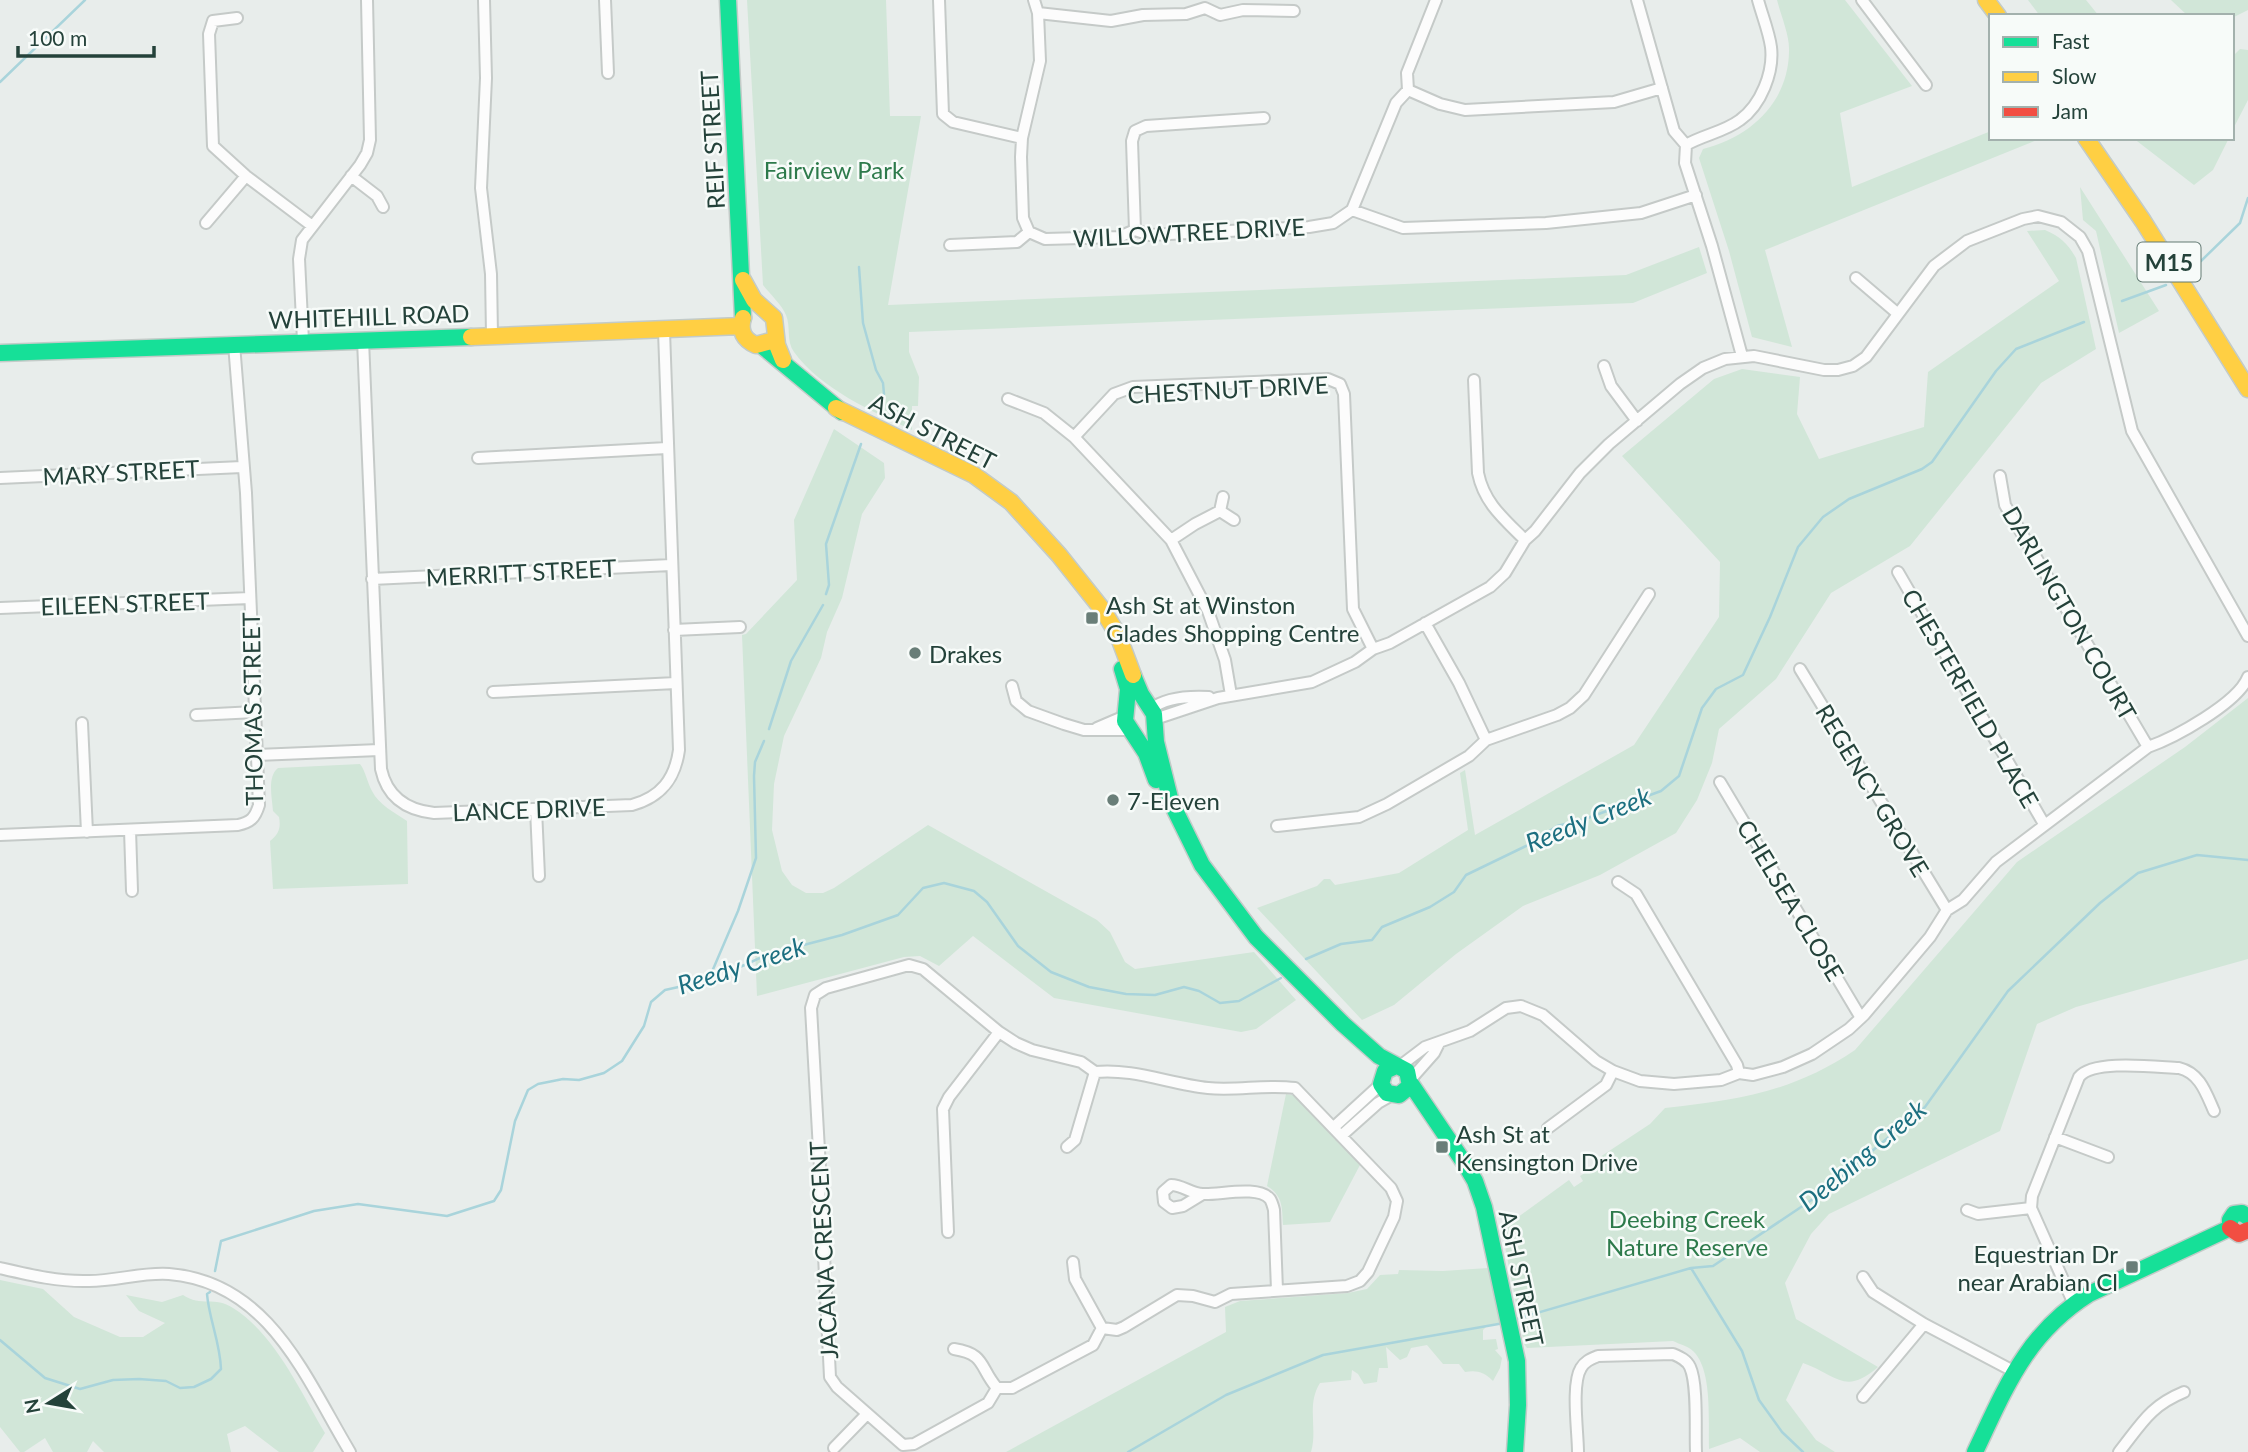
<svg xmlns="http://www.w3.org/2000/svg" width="2248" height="1452" viewBox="0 0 2248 1452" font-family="Lato,sans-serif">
<rect width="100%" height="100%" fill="#e8edeb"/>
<!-- green -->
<path fill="#d1e6d8" d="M747,0H886L890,116H921L888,305L1626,275L1699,247L1707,273L1633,303L909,332V352L919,377L918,406H912V430C872,411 822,390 794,352C786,341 791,327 786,315C782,305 770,294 763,285Z
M1777,0H1845L1912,86L1840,113L1852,187L1991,131V138H2042L1765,250L1792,347L1752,337L1729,251L1699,158L1703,149C1750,137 1788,103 1789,52C1790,36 1781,16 1777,0Z
M2028,0H2086L2099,16H2040Z
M2171,0H2248V10L2232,18V16H2188Z
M2240,49L2248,50V100L2232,131V57Z
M2133,138H2229L2213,170L2194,185Z
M2080,187L2159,311L2119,333L2096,231L2083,220Z
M2045,230C2061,237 2068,244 2076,258L2096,349L2041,383L1910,546L1831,593L1776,679L1719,729L1712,763L1697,800L1676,833L1600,875L1523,906L1456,954L1394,1005L1362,1020L1257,908L1317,886L1324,879H1330L1335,885L1399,873L1468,830L1460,773L1465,770L1475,835L1634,745L1719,617L1720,562L1622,456L1714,379L1742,369L1800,377L1797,414L1819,459L1924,427L1928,372L2059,281L2027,231Z
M834,429L884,463L885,478L862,514L842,598L827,632L821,658L784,736L774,784L772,830L782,871L792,885L806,893H823L834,888L928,825L1097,920L1110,932L1125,962L1135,969L1254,952L1296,1000L1256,1029L1241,1032L1054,998L973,936L939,966L920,956L904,957L757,996L742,635L746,634L797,580L794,520Z
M2248,698V959L2076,1007L2037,1024L2000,1131L1829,1214L1811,1234L1785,1283L1796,1319L1878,1367C1845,1396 1837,1375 1803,1363L1786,1400L1816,1440L1835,1452H1760L1740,1438L1709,1449C1708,1422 1713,1370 1693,1351C1688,1346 1679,1344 1673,1341L1527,1348L1524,1344L1502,1231L1514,1220L1569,1180L1574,1187L1583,1181L1580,1176L1601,1163L1600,1157L1650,1124L1665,1108C1738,1100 1793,1092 1855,1050L2017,862L2185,747Z
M360,764C366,772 367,782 372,791C379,805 394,812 407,821L408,884L273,889L270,841C279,834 281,828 279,817L273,811C272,797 267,777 278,768Z
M1286,1094L1298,1096L1360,1165L1330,1222L1283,1225C1282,1207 1283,1196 1267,1186Z
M1488,1268L1500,1323L1488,1325L1483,1330V1340L1496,1339L1498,1349L1495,1350L1502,1358L1500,1368L1493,1381C1484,1372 1477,1370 1465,1372L1459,1364H1443L1427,1345L1411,1348L1407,1357L1400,1360L1386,1347L1388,1368H1379L1377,1382L1364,1384L1358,1374L1352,1370L1351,1380L1320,1383C1306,1405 1318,1428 1311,1452H1006L1226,1332L1225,1307L1240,1301L1348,1293L1367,1289L1380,1275L1398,1274L1399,1270L1443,1271Z
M0,1280L43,1289L74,1317L120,1337H143L165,1323L139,1311L126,1295L162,1302L183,1295C201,1307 215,1296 233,1308C275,1334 300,1391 325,1433L313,1452H279L245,1426L227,1434L231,1452H104L93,1441L87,1452H53L45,1438L24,1452H20L0,1427Z"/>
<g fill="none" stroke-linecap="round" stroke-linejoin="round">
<!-- stream -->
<path stroke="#a9d4db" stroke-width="2.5" d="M0,82L85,0
M2201,261L2240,223L2248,198
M859,267L863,323L876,370L883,383L884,394L879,410
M2122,301L2166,285
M826,594L829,585L826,544L861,444
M769,729L791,661L823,605
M1306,959L1341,944L1372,940L1382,927L1430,907L1454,892L1466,875L1526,846L1557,826L1585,819L1661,791L1679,776L1702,708L1716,689L1743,675L1770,617L1798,547L1823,517L1849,499L1922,469L1932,462L1996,371L2016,349L2084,322
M711,974L738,911L756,858L754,776L755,762L764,741
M1691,1268L1742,1351L1759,1400L1782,1432L1803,1452
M215,1271L221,1241L314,1211L358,1204L447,1216L494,1201L501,1190L515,1121L528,1090L538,1084L563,1079L579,1080L604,1073L622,1061L644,1026L651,1002L665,990L692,984L711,974L740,967L769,954L842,935L898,915L923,888L944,883L974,891L987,902L1018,946L1051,972L1089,987L1126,994L1155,995L1184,987L1199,991L1220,1003L1239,1001L1281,978
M1513,1320L1691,1268L1713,1266L1819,1195L1925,1107L2008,991L2100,903L2138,873L2197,855L2248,860
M0,1340L45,1378L80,1389L113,1380L139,1379L166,1381L180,1388L194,1387L211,1379L221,1369C220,1342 209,1319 207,1294L210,1292
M1128,1452L1226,1395L1323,1355L1504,1323"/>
<defs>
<path id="street" d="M484,0L486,78L481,188L491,274L492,335
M605,0L608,73
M939,0L943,114L953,122L1022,138
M1034,0L1038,13L1040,61L1022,138L1021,157L1023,218L1029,232L1045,239L1119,237L1135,230L1150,235L1309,227L1333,223L1352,210L1396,103L1408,90L1407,73L1436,0
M1637,0L1674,131L1686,145
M1862,0L1926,85
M1038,13L1111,21L1143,15L1186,14L1205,8L1220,15L1243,10L1294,11
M237,18L213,21L209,34L213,146L246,176L311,225
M1408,90L1440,104L1465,110L1614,102L1662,88
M351,176L377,196L383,207
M1352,210L1403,228L1546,223L1641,213L1696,195
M206,223L246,176
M1135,230L1132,141L1135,131L1146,126L1264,118
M950,245L1017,242L1029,232
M1856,278L1897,313
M363,340L381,769C387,797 406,810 434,813L632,805C661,797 675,779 679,750L664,331
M303,341L299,259L302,240L360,165L367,153L370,140L367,0
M1742,356L1712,246L1685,163L1686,145C1703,135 1724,132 1740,120C1761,105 1774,72 1771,47C1769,32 1762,15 1758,0
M1604,366L1611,386L1637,421
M1474,380L1478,473C1484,503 1504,519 1525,540
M1008,399L1044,413L1074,437L1171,540L1208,611L1225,660L1231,695
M1074,437L1114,394L1133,387L1328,379L1340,384L1344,394L1353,609L1373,649
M478,458L667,448
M2000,476L2005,505L2148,747
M0,478L242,467
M1223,497L1220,511L1234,520
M1171,540L1195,524L1220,511
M1898,572L2044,824
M372,579L671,565
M0,608L250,598
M1425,623L1459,683L1486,740
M674,630L740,627
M1800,669L1947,910
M1012,686L1016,701L1028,711L1064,724L1084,730H1130
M493,692L676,683
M1151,709C1166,697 1190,696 1209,697
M196,715L255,712
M1155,719L1218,698L1312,682L1355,662L1373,649L1390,643L1490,587L1505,573L1525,540L1535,531L1580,473L1609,444L1680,384L1703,368L1725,359L1754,356L1824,370H1838L1853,366L1866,357L1934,266L1967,241L2023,219L2038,216L2061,222L2080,237L2088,251L2132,431L2248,636
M82,723L87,832
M1097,728L1125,716
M257,755L379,750
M1720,782L1861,1018
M536,809L539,876
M1277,826L1359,817L1387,804L1469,756L1486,740L1557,715L1570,708L1584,695L1649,594
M130,830L132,891
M0,835L238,825C251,822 255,818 259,805L246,493L234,344
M1618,882L1636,894L1737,1065L1739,1073
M909,965L923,969L999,1032L1016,1043L1032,1050L1081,1062L1095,1072C1133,1068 1170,1084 1208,1088C1237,1091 1266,1084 1295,1088L1391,1188L1397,1201L1394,1217L1368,1272L1360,1281L1347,1286L1231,1294L1215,1302L1193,1296L1177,1295L1124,1327L1117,1330L1102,1328L1093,1345L1012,1388H997L988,1403L914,1444L903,1445L837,1387L830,1377L823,1235C827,1214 815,1208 821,1186L811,1008L815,995L826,988Z
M1400,1066L1425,1047L1470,1031L1506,1008L1521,1006L1543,1015L1596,1061L1613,1071L1640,1081L1674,1084L1721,1080L1739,1073L1753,1075L1783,1067L1812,1054L1849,1029L1864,1015L1930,937L1947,910L1963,900L1996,862L2148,747C2174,738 2238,703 2248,677
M1411,1079L1434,1053L1439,1043
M1334,1127L1381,1084
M1548,1128L1606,1085L1613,1071
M1341,1136L1378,1103L1392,1095
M2055,1137L2108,1157
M1067,1147L1075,1140L1095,1072
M1201,1195L1183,1206L1172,1208L1164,1202L1163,1192L1171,1185C1183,1185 1191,1194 1203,1194C1220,1195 1258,1185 1270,1199C1272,1202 1273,1206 1274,1210L1277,1290
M1967,1210L1978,1214L2031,1208
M948,1232L943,1109L949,1097L999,1032
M1073,1262L1075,1279L1102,1328
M0,1268C30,1275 59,1282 89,1281C116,1281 143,1272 169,1274C269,1282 305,1377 350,1452
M1863,1277L1873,1292L1924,1324L2015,1372
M2073,1302L2031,1208L2032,1196L2079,1077C2093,1059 2156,1067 2179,1068C2200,1073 2206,1093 2214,1111
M954,1349C986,1354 979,1367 997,1388
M1863,1397L1924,1324
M834,1448L867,1414
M1578,1452C1578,1432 1571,1384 1581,1368C1585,1361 1591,1359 1598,1356L1673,1354C1680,1357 1687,1360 1690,1367C1698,1384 1695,1432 1696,1452
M2119,1452C2142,1423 2150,1406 2184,1392"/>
<path id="fast" d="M728,0L743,318
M761,345L842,412
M0,353L471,337
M1122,669L1128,689L1125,721L1146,753L1156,780
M1133,675L1141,694L1154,714L1156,742L1171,802L1202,865L1256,937L1343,1024L1379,1056L1407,1071L1410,1086L1399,1095L1387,1093L1381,1084L1385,1071L1396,1066
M1411,1084L1465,1164L1475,1181L1484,1207L1517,1361L1518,1405L1515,1452
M2230,1228V1220L2234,1214L2242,1213L2248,1217
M1975,1452C2006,1387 2026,1334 2089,1294L2230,1228"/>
<path id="slow" d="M1986,0L1998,16
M2086,138L2143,221L2248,389
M743,280L754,300L774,318L777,345L783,360
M743,318C739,331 744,340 756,345L771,341
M471,337L741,326
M836,408L974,475L1011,502L1059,555L1102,609L1118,635L1133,675"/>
<path id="jam" d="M2230,1228L2239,1234L2248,1230"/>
</defs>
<!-- street casing -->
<use href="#street" stroke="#c5cac8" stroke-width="14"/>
<!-- fast casing -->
<use href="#fast" stroke="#c3cbc8" stroke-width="19"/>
<!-- slow casing -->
<use href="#slow" stroke="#c3cbc8" stroke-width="19"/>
<!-- jam casing -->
<use href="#jam" stroke="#c3cbc8" stroke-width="19"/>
<!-- street -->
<use href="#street" stroke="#fcfcfc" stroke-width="10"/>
<!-- fast -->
<use href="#fast" stroke="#16e098" stroke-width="16"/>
<!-- slow -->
<use href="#slow" stroke="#ffcf43" stroke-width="16"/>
<!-- jam -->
<use href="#jam" stroke="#f24e42" stroke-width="16"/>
</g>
<!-- markers -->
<g fill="#697e78" stroke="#f7fbf9" stroke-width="2.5">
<rect x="1085" y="611" width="14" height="14" rx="3.5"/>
<circle cx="915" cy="653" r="7"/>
<circle cx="1113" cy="800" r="7"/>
<rect x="1435" y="1140" width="14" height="14" rx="3.5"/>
<rect x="2125" y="1260" width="14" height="14" rx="3.5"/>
</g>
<g text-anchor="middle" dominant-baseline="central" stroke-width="5" stroke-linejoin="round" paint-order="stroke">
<!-- shield labels -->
<rect fill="#f7fbf9" stroke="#637a73" stroke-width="2" x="2137.5" y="242.5" width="63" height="39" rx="5"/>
<g font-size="23" font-weight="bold" fill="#24423a">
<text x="2169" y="262">M15</text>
</g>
<!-- street labels -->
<g font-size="24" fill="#24423a" stroke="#f7fbf9">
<text transform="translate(712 140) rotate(-93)">REIF STREET</text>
<text transform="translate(1189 232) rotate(-3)">WILLOWTREE DRIVE</text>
<text transform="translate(369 316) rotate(-2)">WHITEHILL ROAD</text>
<text transform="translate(1228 389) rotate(-3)">CHESTNUT DRIVE</text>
<text transform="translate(933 431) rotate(27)">ASH STREET</text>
<text transform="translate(121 472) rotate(-3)">MARY STREET</text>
<text transform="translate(521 572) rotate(-3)">MERRITT STREET</text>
<text transform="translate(125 603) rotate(-2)">EILEEN STREET</text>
<text transform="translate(2070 613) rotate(60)">DARLINGTON COURT</text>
<text transform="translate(1971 698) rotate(60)">CHESTERFIELD PLACE</text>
<text transform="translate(252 709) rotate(-91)">THOMAS STREET</text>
<text transform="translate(1873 790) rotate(59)">REGENCY GROVE</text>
<text transform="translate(529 809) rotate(-2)">LANCE DRIVE</text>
<text transform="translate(1791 900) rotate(59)">CHELSEA CLOSE</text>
<text transform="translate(823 1250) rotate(-93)">JACANA CRESCENT</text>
<text transform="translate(1522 1278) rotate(78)">ASH STREET</text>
</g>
<!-- park labels -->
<g font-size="24" fill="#2d7a4b" stroke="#f7fbf9">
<text x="834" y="169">Fairview Park</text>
<text x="1687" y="1218">Deebing Creek<tspan x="1687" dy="28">Nature Reserve</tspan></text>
</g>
<!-- poi labels -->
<g font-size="24" fill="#24423a" stroke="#f7fbf9" text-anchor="start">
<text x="1106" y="604">Ash St at Winston<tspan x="1106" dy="28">Glades Shopping Centre</tspan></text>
<text x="929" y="653">Drakes</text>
<text x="1127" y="800">7-Eleven</text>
<text x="1456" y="1133">Ash St at<tspan x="1456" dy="28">Kensington Drive</tspan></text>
<text x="2118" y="1253" text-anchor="end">Equestrian Dr<tspan x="2118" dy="28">near Arabian Cl</tspan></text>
</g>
<!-- water labels -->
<g font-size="26" font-style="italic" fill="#1c6f80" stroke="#f7fbf9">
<text transform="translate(1588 819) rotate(-22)">Reedy Creek</text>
<text transform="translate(741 965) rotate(-18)">Reedy Creek</text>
<text transform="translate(1862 1155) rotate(-40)">Deebing Creek</text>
</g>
</g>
<!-- legend -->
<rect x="1989" y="14" width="245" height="126" fill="#f7fbf9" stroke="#a3b1ad" stroke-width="2"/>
<rect x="2003" y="37" width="35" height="10" fill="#16e098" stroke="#a3b1ad" stroke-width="2"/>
<text x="2052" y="49" font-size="21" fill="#24423a">Fast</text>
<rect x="2003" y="72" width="35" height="10" fill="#ffcf43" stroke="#a3b1ad" stroke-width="2"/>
<text x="2052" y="84" font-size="21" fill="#24423a">Slow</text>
<rect x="2003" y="107" width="35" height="10" fill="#f24e42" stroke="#a3b1ad" stroke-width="2"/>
<text x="2052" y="119" font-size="21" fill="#24423a">Jam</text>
<!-- north arrow -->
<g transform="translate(49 1403) rotate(259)" stroke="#f7fbf9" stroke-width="5" paint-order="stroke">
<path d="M0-5L12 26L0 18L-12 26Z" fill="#24423a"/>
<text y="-10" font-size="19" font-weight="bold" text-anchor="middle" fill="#24423a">N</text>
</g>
<!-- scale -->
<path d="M18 46v10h136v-10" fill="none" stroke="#24423a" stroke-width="3.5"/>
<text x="28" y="46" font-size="21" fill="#24423a" stroke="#f7fbf9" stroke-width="5" paint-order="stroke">100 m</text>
</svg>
